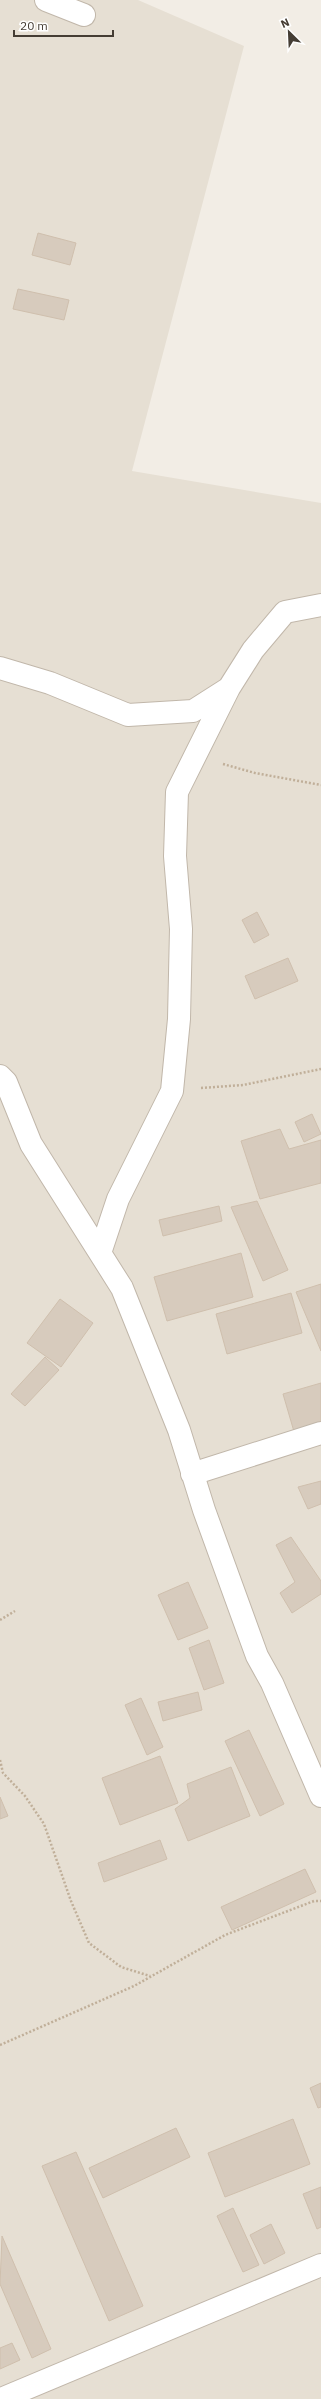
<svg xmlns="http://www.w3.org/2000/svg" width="321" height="2399" viewBox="0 0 321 2399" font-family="'IBM Plex Sans',sans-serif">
<rect width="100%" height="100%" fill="#f2ede5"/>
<!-- residential -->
<path fill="#e6dfd3" d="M0,0H138L244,46L132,471L321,503V2399H0Z"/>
<!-- building -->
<path fill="#d7cbbd" stroke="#cfbfad" d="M38,233L76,243L70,265L32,255Z
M18,289L69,300L64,320L13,309Z
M257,912L269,935L254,943L242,920Z
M288,958L298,981L255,999L245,976Z
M312,1114L321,1134L304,1142L295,1122Z
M280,1129L289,1149L321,1140V1183L260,1199L241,1141Z
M257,1201L288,1270L263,1281L231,1207Z
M219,1206L222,1221L163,1236L159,1220Z
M241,1253L253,1297L167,1321L154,1277Z
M321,1284V1351L296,1292Z
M291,1293L302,1333L227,1354L216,1314Z
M60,1299L93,1323L61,1367L27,1343Z
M45,1357L59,1370L25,1406L11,1394Z
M321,1383V1427L295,1435L283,1394Z
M321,1481V1504L308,1509L298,1487Z
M291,1537L321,1581V1594L292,1613L280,1593L295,1582L276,1545Z
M188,1582L208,1628L178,1640L158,1595Z
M209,1640L224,1683L204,1690L189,1648Z
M198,1692L202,1710L163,1721L158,1702Z
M141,1698L163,1747L147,1755L125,1705Z
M249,1730L284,1804L260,1816L225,1741Z
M160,1756L178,1803L120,1825L102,1778Z
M231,1767L250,1816L188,1841L175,1809L190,1798L187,1784Z
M0,1797L8,1816L0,1819Z
M160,1840L167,1859L104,1882L98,1863Z
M305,1869L316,1892L232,1930L221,1907Z
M321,2083V2107L318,2108L310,2088Z
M293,2119L310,2164L225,2197L208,2153Z
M176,2128L190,2157L103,2198L89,2168Z
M76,2152L143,2306L109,2321L42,2166Z
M321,2187V2227L317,2229L303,2194Z
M233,2208L259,2265L243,2272L217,2216Z
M271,2224L285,2253L264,2264L250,2235Z
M2,2236L51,2349L32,2358L0,2284Z
M12,2343L20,2360L0,2369V2348Z"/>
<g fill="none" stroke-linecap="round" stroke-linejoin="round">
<defs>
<path id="minor" d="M46,0L84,15
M0,668L50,683L128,715L193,711L229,688L253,650L285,612L321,605
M0,1076L6,1082L31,1144L122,1288L179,1430L204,1510L257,1656L272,1683L321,1796
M100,1253L118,1199L172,1091L179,1019L181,929L175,856L177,792L229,688
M192,1474L321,1433
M1,2399L321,2265"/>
</defs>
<!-- minor casing -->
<use href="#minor" stroke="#c1b7aa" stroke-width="24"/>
<!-- path -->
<path stroke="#c0af99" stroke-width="2.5" stroke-dasharray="2 2" stroke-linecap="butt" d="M223,764L255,773L321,785
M201,1088L243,1085L321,1069
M0,1620L15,1611
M0,1760L3,1773L25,1796L44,1824L71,1901L89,1943L121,1967L150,1976
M0,2045L134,1986L225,1935L314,1901H321"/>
<!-- minor -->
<use href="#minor" stroke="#fff" stroke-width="22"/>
</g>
<!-- north arrow -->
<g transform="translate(289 32) rotate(336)" stroke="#ffffff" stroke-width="3" paint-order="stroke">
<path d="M0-3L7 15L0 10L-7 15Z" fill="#453d34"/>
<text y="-6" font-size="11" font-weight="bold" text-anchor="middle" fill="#453d34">N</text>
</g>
<!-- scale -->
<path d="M14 30v6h99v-6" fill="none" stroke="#453d34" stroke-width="2"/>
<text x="20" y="30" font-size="12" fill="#453d34" stroke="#ffffff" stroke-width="3" paint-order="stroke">20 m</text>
</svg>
